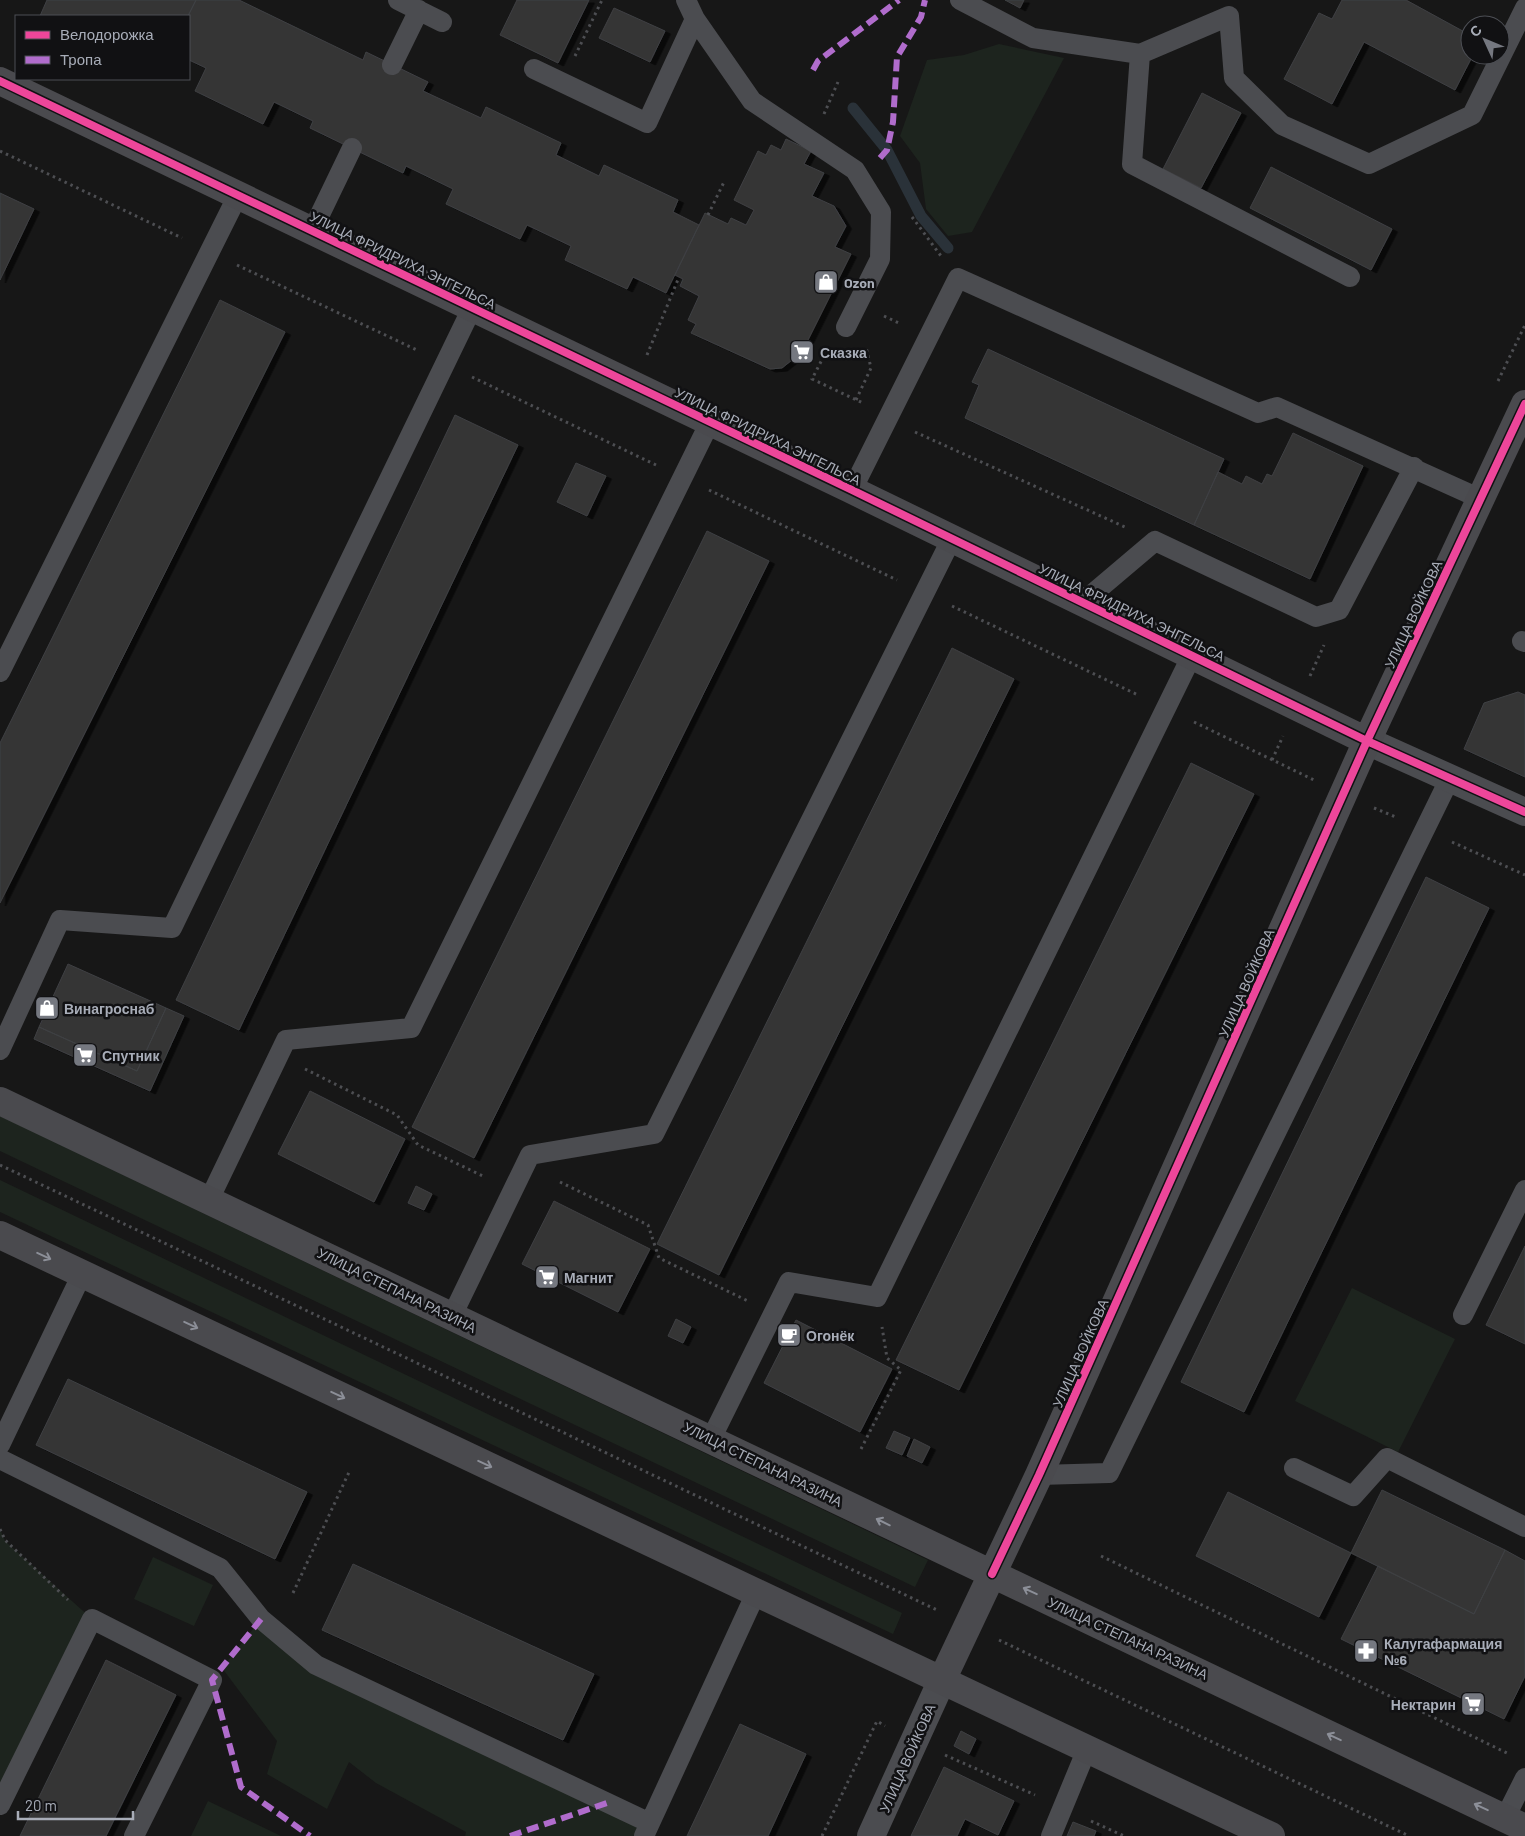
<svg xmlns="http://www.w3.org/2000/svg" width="1525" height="1836" viewBox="0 0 1525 1836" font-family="Barlow,sans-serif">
<defs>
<filter id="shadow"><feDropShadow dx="5.5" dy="3" stdDeviation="0" flood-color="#0009"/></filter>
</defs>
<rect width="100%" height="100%" fill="#171717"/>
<!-- green -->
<path fill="#1d241e" d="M999,44L1064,58L972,232L948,236L926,209L920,163L900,136L927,60L964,55Z
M0,1116L928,1560L915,1587L0,1151Z
M0,1180L902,1613L893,1634L0,1212Z
M1352,1288L1455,1339L1398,1452L1295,1401Z
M0,1529L5,1541L92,1619L0,1805Z
M153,1557L213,1585L194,1626L134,1599Z
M261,1619L316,1665L650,1823L644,1836H465L466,1832L376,1783L349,1762L327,1809L267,1774L277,1741L222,1668Z
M208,1801L281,1836H191Z"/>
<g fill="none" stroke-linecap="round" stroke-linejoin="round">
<!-- stream -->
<path stroke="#2a3239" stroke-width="11" d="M853,108L887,150L921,216L948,248"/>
</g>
<!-- building -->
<path fill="#353536" stroke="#3f4043" filter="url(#shadow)" d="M47,0H196L188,16H40Z
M196,0H239L363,60L366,52L428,82L423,91L481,118L486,107L561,143L556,155L599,176L604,165L678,200L673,212L699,225L666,293L633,277L627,289L565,260L571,246L527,225L520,239L446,204L453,189L406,166L403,173L310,128L313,121L274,102L263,124L195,91L206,68L189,60L188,16Z
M517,0H589L558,63L500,35Z
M1005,0H1024L1020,8Z
M1342,0H1406L1470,35V55H1473L1455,90L1364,42L1332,104L1284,79L1319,13L1332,19Z
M614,8L665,31L650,62L599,38Z
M1202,93L1241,113L1201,188L1163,169Z
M786,139L811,151L804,164L824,173L812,196L834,206L846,226L835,247L851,254L802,352L782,368L770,369L691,333L696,324L688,320L699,296L680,286L683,279L675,275L705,213L728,224L731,218L746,225L754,210L734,200L758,151L766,155L771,145L781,150Z
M1271,167L1392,229L1371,270L1250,208Z
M0,193L34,209L0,280Z
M220,300L285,332L0,903V743Z
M988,349L1224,459L1194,525L965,418L979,385L972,382Z
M455,415L518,445L239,1030L176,1000Z
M1293,433L1363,466L1310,579L1194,525L1218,472L1242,484L1246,476L1262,484L1267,474L1272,476Z
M576,463L606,476L587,516L557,502Z
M707,531L769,561L474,1158L412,1127Z
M952,648L1014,679L719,1275L657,1244Z
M1518,692L1525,695V777L1464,749L1484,703Z
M1191,763L1254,794L959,1390L896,1360Z
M1426,877L1489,908L1244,1412L1181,1382Z
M68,964L166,1008L137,1071L39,1027Z
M166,1008L184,1016L150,1091L34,1039L39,1027L137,1071Z
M310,1091L405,1139L374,1202L278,1154Z
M416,1186L432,1194L424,1210L408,1203Z
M554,1201L650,1249L618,1312L522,1264Z
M1525,1246V1344L1486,1325Z
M676,1319L691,1327L683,1343L668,1336Z
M796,1320L892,1369L860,1432L764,1383Z
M68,1379L307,1492L275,1559L36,1445Z
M894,1431L910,1438L902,1455L886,1448Z
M914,1439L930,1447L922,1463L907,1456Z
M1382,1490L1505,1550L1474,1614L1351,1553Z
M1228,1492L1351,1553L1319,1617L1196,1556Z
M1505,1550L1525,1561V1676L1504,1719L1341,1639L1378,1566L1474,1614Z
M353,1564L594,1674L563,1740L322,1630Z
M106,1660L176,1695L106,1836H20Z
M740,1724L806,1754L768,1836H687Z
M961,1731L976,1739L969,1754L954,1746Z
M944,1767L1014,1801L998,1835L965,1819L957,1836H911Z
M1073,1822L1096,1831L1094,1836H1067Z"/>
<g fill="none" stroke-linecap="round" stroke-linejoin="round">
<!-- path -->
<path stroke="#4d4e52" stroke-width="3" stroke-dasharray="2.5 4" stroke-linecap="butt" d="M575,56L602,0
M824,114L838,82
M0,151L182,238
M708,215L724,182
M912,217L941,256
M237,265L419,351
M884,316L901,324
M827,350L812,379L863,403
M647,355L679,277
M472,377L656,465
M1498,381L1525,325
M856,400L871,368L866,347
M915,432L1125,527
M709,490L897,580
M952,606L1138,695
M1310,676L1324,645
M1194,722L1314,780
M1272,760L1283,736
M1374,808L1398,818
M1452,842L1525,875
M305,1069L397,1115L418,1145L485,1177
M0,1165L937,1610
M560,1182L648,1225L659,1258L748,1301
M861,1449L901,1370L887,1358L882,1327
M0,1529L5,1540L68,1600
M1101,1556L1509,1754
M293,1593L350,1470
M999,1640L1409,1836
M945,1755L1035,1795
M1091,1821L1124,1836
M822,1836L877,1721L885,1726"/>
<!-- lane -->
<path stroke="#4b4c50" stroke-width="20" d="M398,0L442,22
M686,0L695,19
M960,0L1033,38L1140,54L1132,164L1350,277
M1140,54L1229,16L1234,78L1282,125L1369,164L1472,115L1525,8
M392,65L419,10
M534,69L647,123L695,19L752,101L855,170L881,212L880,259L846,327
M312,231L352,148
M852,490L958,278L1258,413L1277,407L1481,499
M1083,602L1155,541L1316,617L1339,610L1414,467
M1522,641L1525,642
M0,672L238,195
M0,1050L60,920L172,928L472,308
M209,1200L286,1040L411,1028L710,422
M1463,1315L1525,1190
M452,1316L530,1155L654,1134L952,538
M711,1439L789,1282L877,1297L1192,655
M0,1445L82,1274
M0,1459L220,1568L261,1619L316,1665L650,1823
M1294,1468L1353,1496L1387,1458L1525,1527
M1039,1475L1109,1473L1450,778
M0,1805L92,1619L212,1680L134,1836
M1505,1818L1525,1778
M644,1836L756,1593
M1051,1836L1087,1749"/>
<!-- street -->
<path stroke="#4b4c50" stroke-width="28" d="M1367,741L1525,812
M871,1836L942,1680"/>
<!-- secondary -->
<path stroke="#4a4a4e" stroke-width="28" d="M0,81L852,490L1367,741
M0,1101L1525,1828
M0,1235L1271,1836
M942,1680L1039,1475L1367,741L1525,404"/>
<!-- quiet -->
<path stroke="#b06ccc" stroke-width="6" stroke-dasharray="12 6" stroke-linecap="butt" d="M813,70L818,61L899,0
M880,158L887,150L893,122L897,57L921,17L925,0
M261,1619L212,1680L241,1787L310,1836
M510,1836L607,1803"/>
<defs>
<path id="cycleway" d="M0,81L852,490L1367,741L1525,812
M992,1574L1039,1475L1367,741L1525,404"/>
</defs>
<!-- cycleway casing -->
<use href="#cycleway" stroke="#111113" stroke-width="11"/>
<!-- cycleway -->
<use href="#cycleway" stroke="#ed469a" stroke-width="8"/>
</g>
<!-- one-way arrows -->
<defs><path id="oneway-shaft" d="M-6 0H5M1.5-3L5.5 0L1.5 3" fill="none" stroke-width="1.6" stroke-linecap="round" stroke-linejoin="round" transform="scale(1.25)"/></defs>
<g stroke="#8c8f98">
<use href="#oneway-shaft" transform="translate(44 1256) rotate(25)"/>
<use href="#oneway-shaft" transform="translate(191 1325) rotate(25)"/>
<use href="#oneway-shaft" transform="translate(338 1395) rotate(25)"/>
<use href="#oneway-shaft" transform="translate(485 1464) rotate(25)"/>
<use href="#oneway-shaft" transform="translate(883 1522) rotate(-154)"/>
<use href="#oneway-shaft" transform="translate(1030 1591) rotate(-155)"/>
<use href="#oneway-shaft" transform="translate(1334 1737) rotate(-155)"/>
<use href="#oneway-shaft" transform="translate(1481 1807) rotate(-155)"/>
</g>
<!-- icons -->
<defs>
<symbol id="shop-square" viewBox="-11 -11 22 22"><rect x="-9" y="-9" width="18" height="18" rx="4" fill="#757880" stroke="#111113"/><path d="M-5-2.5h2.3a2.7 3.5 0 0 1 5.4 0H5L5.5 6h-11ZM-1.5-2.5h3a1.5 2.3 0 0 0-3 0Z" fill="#fff"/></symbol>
<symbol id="supermarket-square" viewBox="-11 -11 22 22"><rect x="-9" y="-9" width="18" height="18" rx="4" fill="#757880" stroke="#111113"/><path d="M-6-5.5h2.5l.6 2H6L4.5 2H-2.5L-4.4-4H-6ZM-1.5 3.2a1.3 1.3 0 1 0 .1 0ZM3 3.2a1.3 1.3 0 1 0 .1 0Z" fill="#fff"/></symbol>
<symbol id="cafe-square" viewBox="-11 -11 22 22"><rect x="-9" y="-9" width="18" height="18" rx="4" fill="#757880" stroke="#111113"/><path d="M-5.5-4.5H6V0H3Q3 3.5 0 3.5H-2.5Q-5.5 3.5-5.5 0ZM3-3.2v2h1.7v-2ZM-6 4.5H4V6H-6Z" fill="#fff"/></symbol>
<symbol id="pharmacy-square" viewBox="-11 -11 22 22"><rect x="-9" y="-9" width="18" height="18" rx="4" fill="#757880" stroke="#111113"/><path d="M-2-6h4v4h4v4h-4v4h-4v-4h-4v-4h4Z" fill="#fff"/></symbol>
</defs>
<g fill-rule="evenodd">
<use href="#shop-square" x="812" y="268" width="28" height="28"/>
<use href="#supermarket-square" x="788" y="338" width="28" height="28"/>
<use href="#shop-square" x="33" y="994" width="28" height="28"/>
<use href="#supermarket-square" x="71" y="1041" width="28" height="28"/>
<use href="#supermarket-square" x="533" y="1263" width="28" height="28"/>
<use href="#cafe-square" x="775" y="1321" width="28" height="28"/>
<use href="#pharmacy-square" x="1352" y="1637" width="28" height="28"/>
<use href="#supermarket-square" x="1459" y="1690" width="28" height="28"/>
</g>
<g text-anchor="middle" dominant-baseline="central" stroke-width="5" stroke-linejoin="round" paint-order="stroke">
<!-- street labels -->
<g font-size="14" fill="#a8adb8" stroke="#111113">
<text transform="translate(403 260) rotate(26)">УЛИЦА ФРИДРИХА ЭНГЕЛЬСА</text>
<text transform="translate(768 436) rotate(26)">УЛИЦА ФРИДРИХА ЭНГЕЛЬСА</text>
<text transform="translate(1132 612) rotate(26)">УЛИЦА ФРИДРИХА ЭНГЕЛЬСА</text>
<text transform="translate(1413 614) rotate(-65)">УЛИЦА ВОЙКОВА</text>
<text transform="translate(1246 983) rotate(-66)">УЛИЦА ВОЙКОВА</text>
<text transform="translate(397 1290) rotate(26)">УЛИЦА СТЕПАНА РАЗИНА</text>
<text transform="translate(1080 1353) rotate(-66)">УЛИЦА ВОЙКОВА</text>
<text transform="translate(763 1464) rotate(26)">УЛИЦА СТЕПАНА РАЗИНА</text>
<text transform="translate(1128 1638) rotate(25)">УЛИЦА СТЕПАНА РАЗИНА</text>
<text transform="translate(907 1758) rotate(-66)">УЛИЦА ВОЙКОВА</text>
</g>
<!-- poi labels -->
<g font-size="14" font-weight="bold" fill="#a8adb8" stroke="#111113" text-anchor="start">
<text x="844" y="282">Ozon</text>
<text x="820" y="352">Сказка</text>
<text x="64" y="1008">Винагроснаб</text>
<text x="102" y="1055">Спутник</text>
<text x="564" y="1277">Магнит</text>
<text x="806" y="1335">Огонёк</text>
<text x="1384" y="1643">Калугафармация<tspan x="1384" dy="16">№6</tspan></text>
<text x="1456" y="1704" text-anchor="end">Нектарин</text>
</g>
</g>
<!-- legend -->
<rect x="15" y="15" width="175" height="65" fill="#111113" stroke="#4d4f55"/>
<rect x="25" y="31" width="25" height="8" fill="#ed469a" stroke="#4d4f55"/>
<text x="60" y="40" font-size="15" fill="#a8adb8">Велодорожка</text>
<rect x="25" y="56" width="25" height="8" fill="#b06ccc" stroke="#4d4f55"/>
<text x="60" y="65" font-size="15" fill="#a8adb8">Тропа</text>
<!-- north arrow -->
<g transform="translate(1485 40) rotate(314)"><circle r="24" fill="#111113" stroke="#4d4f55"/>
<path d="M0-4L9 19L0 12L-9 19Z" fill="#757880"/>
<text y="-8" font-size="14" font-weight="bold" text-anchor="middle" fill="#a8adb8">С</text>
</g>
<!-- scale -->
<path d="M18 1811v8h115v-8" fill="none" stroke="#a8adb8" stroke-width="2.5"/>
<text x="25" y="1811" font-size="15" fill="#a8adb8" stroke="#111113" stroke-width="4" paint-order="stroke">20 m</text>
</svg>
